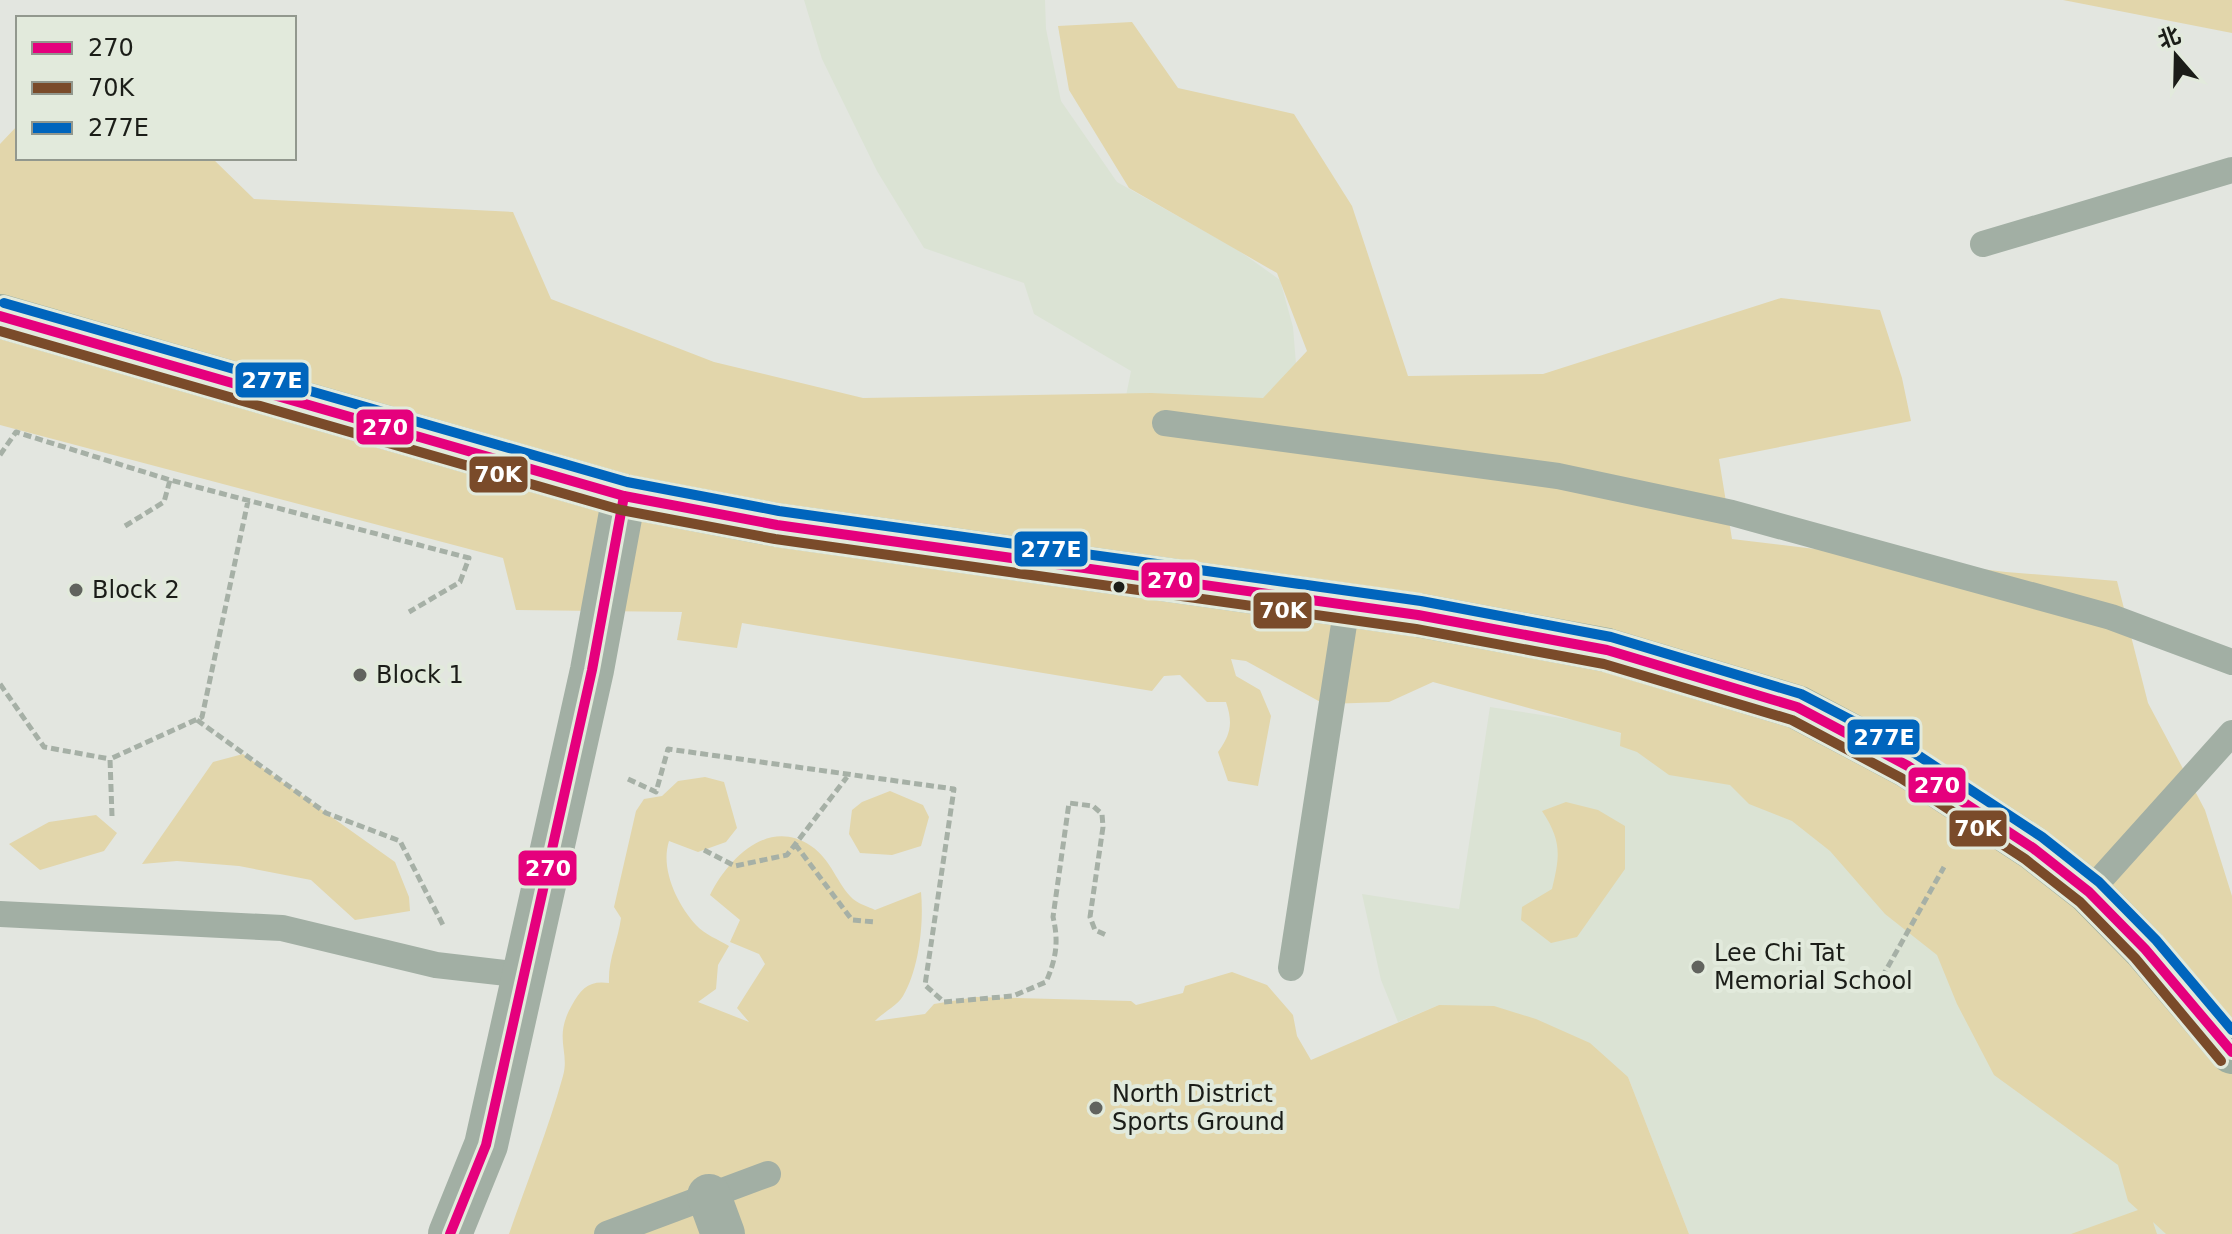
<svg xmlns="http://www.w3.org/2000/svg" width="2232" height="1234" viewBox="0 0 2232 1234" font-family="'DejaVu Sans','Noto Sans SC',sans-serif">
<rect width="100%" height="100%" fill="#e3e6e0"/>
<!-- built -->
<path fill="#dbe3d4" d="M804,0H1045L1046,29L1061,101L1117,182L1238,250L1280,280L1293,327L1299,401L1123,411L1131,371L1034,314L1024,283L924,248L877,171L822,59Z
M1490,707L1593,723L1787,797L2232,1234H1689L1628,1077L1439,1005L1398,1022L1381,980L1362,894L1459,909Z"/>
<!-- green -->
<path fill="#e2d6ab" d="M2063,0H2232V33Z
M1132,22L1178,88L1294,114L1352,206L1408,376L1543,374L1781,298L1880,310L1902,378L1911,421L1719,459L1732,539L2006,572L2117,581L2148,703L2205,810L2232,896V1234H2166L2153,1222L2157,1234H2071L2138,1210L2128,1201L2118,1165L1994,1075L1957,1004L1937,955L1885,914L1830,851L1792,821L1749,804L1730,785L1669,775L1637,752L1620,746L1621,733L1433,682L1389,702L1324,704L1246,661L1231,659L1236,676L1260,690L1271,716L1258,786L1228,781L1218,752C1231,734 1233,723 1226,702H1207L1180,675L1164,676L1152,691L742,623L737,648L677,640L682,612L516,610L503,558L0,425V144L18,125V158H212L254,199L513,212L551,299L714,362L863,398L1151,393L1263,398L1307,351L1277,273L1129,188L1069,90L1058,26Z
M243,754L395,862L409,897L410,911L355,920L311,880L239,866L177,861L142,864L213,762Z
M705,777L724,782L737,828L726,842L698,852L669,841C660,869 677,904 696,925C704,934 719,940 729,946L718,965L716,989L698,1002L749,1022L737,1008L765,964L759,954L730,942L740,920L710,895C728,859 768,817 811,846C831,859 837,884 853,899C859,904 869,907 875,910L921,892C924,924 919,969 903,996C897,1006 882,1013 875,1021L925,1014L934,1004L976,997L1131,1001L1136,1005L1183,993L1185,986L1232,972L1267,985L1293,1015L1297,1036L1311,1060L1439,1005L1494,1006L1536,1019L1590,1043L1628,1077L1689,1234H509C527,1182 548,1130 563,1076C570,1051 553,1038 572,1005C581,988 590,980 609,983C608,959 618,941 621,918L614,907L636,811L644,799L662,796L678,781Z
M890,791L923,805L929,817L921,846L892,855L860,853L849,834L852,810L862,802Z
M1566,802L1598,810L1625,826V869L1577,937L1551,943L1521,920L1522,907L1552,889C1560,856 1562,841 1542,811Z
M96,815L117,833L104,851L40,870L9,844L49,822Z"/>
<g fill="none" stroke-linecap="round" stroke-linejoin="round">
<!-- path -->
<path stroke="#a6b0a6" stroke-width="5" stroke-dasharray="8 4" stroke-linecap="butt" d="M0,455L16,432L170,480L469,558L460,582L409,612
M125,526L164,502L170,480
M0,684L44,747L110,759
M197,720L326,813L400,841L444,927
M628,779L656,792L668,749L954,789L925,985L944,1002L1013,996L1046,982C1056,959 1059,942 1053,917L1069,803L1093,806L1102,814L1103,827L1090,917L1095,930L1106,935
M112,816L110,759L202,717L248,501
M795,844L852,920L875,922
M704,850L735,866L787,855L847,777
M1876,988L1944,867"/>
<!-- lane -->
<path stroke="#a2afa4" stroke-width="26" d="M1983,244L2232,170
M1165,423L1558,476L1732,513L2111,617L2232,662
M2089,892L2232,733
M0,914L282,928L436,965L523,975
M1291,968L1347,605
M607,1234L768,1174"/>
<!-- street -->
<path stroke="#a2afa4" stroke-width="44" d="M709,1196L723,1234
M450,1234L486,1145L592,670L624,496"/>
<!-- secondary -->
<path stroke="#9daea0" stroke-width="44" d="M0,316L624,496L777,525L1418,615L1607,650L1797,707L1908,766L2033,848L2089,892L2145,949L2232,1052"/>
<defs>
<path id="bus-1" d="M0,316L624,496L777,525L1418,615L1607,650L1797,707L1908,766L2033,848L2089,892L2145,949L2232,1052
M450,1234L486,1145L592,670L624,496"/>
<path id="bus-2" d="M0,331L621,510L775,539L1416,629L1604,664L1792,720L1901,778L2025,859L2080,902L2135,958L2221,1061"/>
<path id="bus-3" d="M4,303L627,482L779,511L1421,601L1611,637L1801,694L1916,754L2042,837L2099,882L2156,940L2232,1030"/>
</defs>
<!-- bus-1 casing -->
<use href="#bus-1" stroke="#e2eadc" stroke-width="16"/>
<!-- bus-2 casing -->
<use href="#bus-2" stroke="#e2eadc" stroke-width="16"/>
<!-- bus-3 casing -->
<use href="#bus-3" stroke="#e2eadc" stroke-width="16"/>
<!-- bus-1 -->
<use href="#bus-1" stroke="#e5007d" stroke-width="10"/>
<!-- bus-2 -->
<use href="#bus-2" stroke="#7a4b2a" stroke-width="10"/>
<!-- bus-3 -->
<use href="#bus-3" stroke="#0065bd" stroke-width="10"/>
</g>
<!-- markers -->
<circle fill="#1b1d18" stroke="#e2eadc" stroke-width="3" cx="1119" cy="587" r="7"/>
<g fill="#61635e" stroke="#e2eadc" stroke-width="3">
<circle cx="76" cy="590" r="8"/>
<circle cx="360" cy="675" r="8"/>
<circle cx="1698" cy="967" r="8"/>
<circle cx="1096" cy="1108" r="8"/>
</g>
<g text-anchor="middle" dominant-baseline="central" stroke-width="8" stroke-linejoin="round" paint-order="stroke">
<!-- poi labels -->
<g font-size="24" fill="#1b1d18" stroke="#e2eadc" text-anchor="start">
<text x="92" y="590">Block 2</text>
<text x="376" y="675">Block 1</text>
<text x="1714" y="953">Lee Chi Tat<tspan x="1714" dy="28">Memorial School</tspan></text>
<text x="1112" y="1094">North District<tspan x="1112" dy="28">Sports Ground</tspan></text>
</g>
</g>
<g stroke="#e2eadc" stroke-width="3">
<rect x="234" y="361" width="76" height="38" rx="8" fill="#0065bd"/>
<rect x="355" y="408" width="60" height="38" rx="8" fill="#e5007d"/>
<rect x="468" y="455" width="61" height="39" rx="8" fill="#7a4b2a"/>
<rect x="1013" y="530" width="76" height="38" rx="8" fill="#0065bd"/>
<rect x="1140" y="561" width="61" height="38" rx="8" fill="#e5007d"/>
<rect x="1252" y="591" width="61" height="39" rx="8" fill="#7a4b2a"/>
<rect x="1846" y="718" width="75" height="38" rx="8" fill="#0065bd"/>
<rect x="1907" y="766" width="60" height="38" rx="8" fill="#e5007d"/>
<rect x="1948" y="809" width="60" height="39" rx="8" fill="#7a4b2a"/>
<rect x="517" y="849" width="61" height="38" rx="8" fill="#e5007d"/>
</g>
<g font-size="22" text-anchor="middle" font-weight="bold" fill="#fff">
<text x="272" y="388">277E</text>
<text x="385" y="435">270</text>
<text x="498" y="482">70K</text>
<text x="1051" y="557">277E</text>
<text x="1170" y="588">270</text>
<text x="1283" y="618">70K</text>
<text x="1884" y="745">277E</text>
<text x="1937" y="793">270</text>
<text x="1978" y="836">70K</text>
<text x="548" y="876">270</text>
</g>
<!-- legend -->
<rect x="16" y="16" width="280" height="144" fill="#e2eadc" stroke="#92988e" stroke-width="2"/>
<rect x="32" y="42" width="40" height="12" fill="#e5007d" stroke="#92988e" stroke-width="2"/>
<text x="88" y="56" font-size="24" fill="#1b1d18">270</text>
<rect x="32" y="82" width="40" height="12" fill="#7a4b2a" stroke="#92988e" stroke-width="2"/>
<text x="88" y="96" font-size="24" fill="#1b1d18">70K</text>
<rect x="32" y="122" width="40" height="12" fill="#0065bd" stroke="#92988e" stroke-width="2"/>
<text x="88" y="136" font-size="24" fill="#1b1d18">277E</text>
<!-- north arrow -->
<g transform="translate(2176 56) rotate(340)" stroke="#e2eadc" stroke-width="6" paint-order="stroke">
<path d="M0-6L14 30L0 20L-14 30Z" fill="#1b1d18"/>
<text y="-12" font-size="22" font-weight="bold" text-anchor="middle" fill="#1b1d18">北</text>
</g>
</svg>
